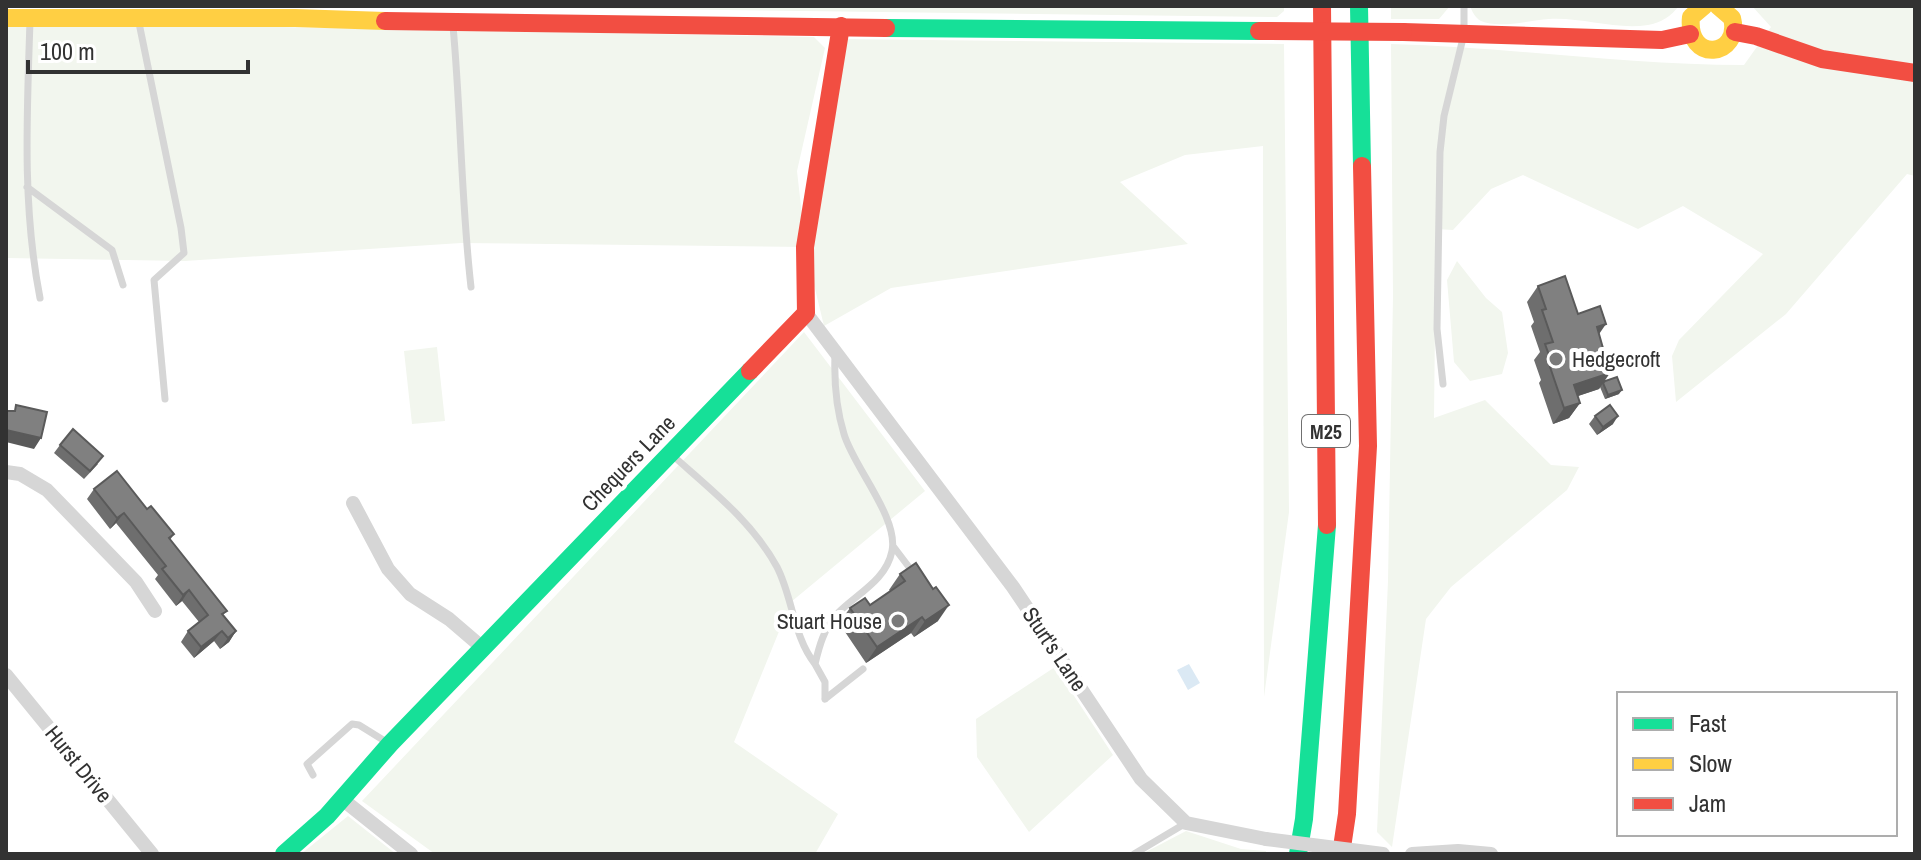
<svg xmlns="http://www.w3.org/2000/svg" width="1921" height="860" viewBox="0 0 1921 860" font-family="'Archivo Narrow',sans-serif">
<rect width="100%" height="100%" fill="#fff"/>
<!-- green -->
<path fill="#f2f6ee" d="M420,6H1284V11L1277,17Z
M1391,6H1450L1439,19H1391Z
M1470,6H1679C1671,16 1661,23 1648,25C1615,30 1582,17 1549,19C1530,20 1499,29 1481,21C1475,18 1472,11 1470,6Z
M1752,6H1915V176L1907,174L1786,314L1676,402L1672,356L1679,340L1763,254L1683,206L1638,229L1523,175L1491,189L1453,230L1436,229L1434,418L1485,400L1551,465L1579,467L1567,490L1451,587L1426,619L1392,847L1377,832L1388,581L1393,296L1391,44C1509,47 1626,65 1744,65L1771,27Z
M6,22L814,37L825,48L797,171L805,242L838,39L1284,44L1289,512L1264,697L1263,146L1185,155L1120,182L1188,244L891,288L824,326L805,247L461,243L185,261L6,258Z
M1457,261L1486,298L1502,312L1508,353L1502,374L1470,381L1454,362L1447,280Z
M804,332L925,491L791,602L734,742L838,814L815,854H435L362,801Z
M437,347L445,421L412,424L404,351Z
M1055,667L1113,755L1029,832L977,757L976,719Z
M348,816L396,854H301Z
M1186,831L1241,849L1266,851V854H1142Z"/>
<!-- water -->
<path fill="#dbe9f4" d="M1189,664L1200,683L1188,690L1177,670Z"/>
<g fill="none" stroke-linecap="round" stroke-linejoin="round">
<!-- lane -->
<path stroke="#d6d6d6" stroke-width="7" d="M30,21C27,114 22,206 40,298
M139,23L181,228L184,253L154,280L165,399
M453,26C461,113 461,200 471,287
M27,187L112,250L123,285
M1443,384L1437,329L1440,152L1444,116L1464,34V6
M671,454C709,488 752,521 777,567C793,598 793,636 815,664
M893,546L915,575
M825,699V682L815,664C819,647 824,628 837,614C856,594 886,581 892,551C899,518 853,466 844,434C836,408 834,382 835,355
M825,699L863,669
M313,775L307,764L352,724L359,725L388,743
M1134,854L1186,823"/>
<!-- street -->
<path stroke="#d6d6d6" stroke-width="14" d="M806,313L1013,587L1141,779L1186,823L1266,839
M6,472L20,474L47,490L136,582L155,611
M353,503L388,569L410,594L449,619L484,649
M6,675L152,854
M342,799L411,854
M1412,854L1458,851L1491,854"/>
<!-- fast -->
<path stroke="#16e098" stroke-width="18" d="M1359,6L1362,166
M886,28L1259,31
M284,854L327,816L390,744L750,371
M1298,854L1304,819L1327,525"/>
<!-- slow -->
<path stroke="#ffcf43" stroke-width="18" d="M1704,6L1691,17C1686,64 1742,57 1732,18L1718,6
M6,18H295L385,21"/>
<!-- jam -->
<path stroke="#f24e42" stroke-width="18" d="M1322,6L1327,525
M385,21L886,28
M1403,32L1662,40L1690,34
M1735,32L1756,36L1822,59L1915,73
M750,371L806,313L805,247L841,26
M1341,854L1347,814L1368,446L1362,166"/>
<!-- street-bridge -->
<path stroke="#d6d6d6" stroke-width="14" d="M1266,839L1383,854"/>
<!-- jam-bridge -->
<path stroke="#f24e42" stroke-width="18" d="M1259,31L1403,32"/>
</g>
<!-- wall -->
<path fill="#6e6e6e" d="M1538,286L1578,314L1599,334L1605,381L1619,394L1605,399L1600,387L1599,389L1578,396L1580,403L1569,418L1553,424L1539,383L1541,380L1534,360L1540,352L1531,326L1534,322L1527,302Z
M1595,416L1613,424L1597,435L1589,424Z
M60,445L98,464L84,479L54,453Z
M94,489L147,509L174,534L170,540L227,611L223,615L236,631L229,642L220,649L214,641L194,658L181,642L188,631L199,622L182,601L176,606L155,579L158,575L116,523L110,529L87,499Z
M900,574L938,621L914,637L911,633L866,663L839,623L850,608L870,605L890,591L889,590Z"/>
<!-- shaded-wall -->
<path fill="#5a5a5a" d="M1606,324L1595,340L1597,327Z
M1610,373L1599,389L1563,401L1574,385Z
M1622,390L1619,394L1605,399L1608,395Z
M1580,403L1569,418L1553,424L1564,408Z
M1618,416L1613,424L1597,435L1603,427Z
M6,430L41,438L34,449L6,442Z
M124,513L116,523L110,529L117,518Z
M189,590L182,601L176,606L183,595Z
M949,605L938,621L914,637L925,621Z
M922,617L911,633L866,663L877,647Z
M222,631L214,641L194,658L201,647Z
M236,631L229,642L220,649L228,638Z"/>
<!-- building -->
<path fill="#808080" stroke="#5a5a5a" stroke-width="2" d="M1565,276L1578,314L1600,306L1606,324L1597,327L1610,373L1574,385L1580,403L1564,408L1550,367L1553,366L1545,344L1553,342L1542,310L1546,309L1538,286Z
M1617,377L1622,390L1608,395L1603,383L1605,381Z
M16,405L47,412L41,438L6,430V411H15Z
M1610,405L1618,416L1603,427L1595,416Z
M73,429L103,456L90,471L60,445Z
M117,471L147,509L151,506L174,534L169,538L227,611L222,614L236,631L228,638L222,631L201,647L188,631L208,615L189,590L183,595L162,569L166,566L124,513L117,518L94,489Z
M916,563L933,589L936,587L949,605L925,621L922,617L877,647L850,608L865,598L870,605L905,581L900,574Z"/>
<!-- markers -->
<g fill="#7a7a7a" stroke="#fff" stroke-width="3">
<circle cx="1556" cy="359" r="8"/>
<circle cx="898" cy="621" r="8"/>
</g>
<g text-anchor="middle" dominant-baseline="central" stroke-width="8" stroke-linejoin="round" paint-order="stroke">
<!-- shield labels -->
<rect fill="#fff" stroke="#707070" stroke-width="2" x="1302" y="415" width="48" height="32" rx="6"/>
<g font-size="20" font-weight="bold" fill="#323232">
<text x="1326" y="431">M25</text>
</g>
<!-- poi labels -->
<g font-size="22" fill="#323232" stroke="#fff" text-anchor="start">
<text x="1572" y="359">Hedgecroft</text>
<text x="882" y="621" text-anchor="end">Stuart House</text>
</g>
<!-- street labels -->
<g font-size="22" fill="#323232" stroke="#fff">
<text transform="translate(628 463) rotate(-46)">Chequers Lane</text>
<text transform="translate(1055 649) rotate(56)">Sturt's Lane</text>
<text transform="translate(79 764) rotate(51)">Hurst Drive</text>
</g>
</g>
<!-- border -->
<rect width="1921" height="860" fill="none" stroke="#323232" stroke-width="16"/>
<!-- legend -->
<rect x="1617" y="692" width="280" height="144" fill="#ffffff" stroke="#adadad" stroke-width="2"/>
<rect x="1633" y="718" width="40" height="12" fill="#16e098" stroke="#adadad" stroke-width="2"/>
<text x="1689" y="732" font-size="24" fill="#323232">Fast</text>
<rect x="1633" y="758" width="40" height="12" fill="#ffcf43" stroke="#adadad" stroke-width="2"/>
<text x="1689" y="772" font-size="24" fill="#323232">Slow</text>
<rect x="1633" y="798" width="40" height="12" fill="#f24e42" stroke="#adadad" stroke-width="2"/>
<text x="1689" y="812" font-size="24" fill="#323232">Jam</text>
<!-- scale -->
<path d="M28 60v12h220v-12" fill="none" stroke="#323232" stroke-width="4"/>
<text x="40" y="60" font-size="24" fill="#323232" stroke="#ffffff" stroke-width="6" paint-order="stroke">100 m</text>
</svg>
